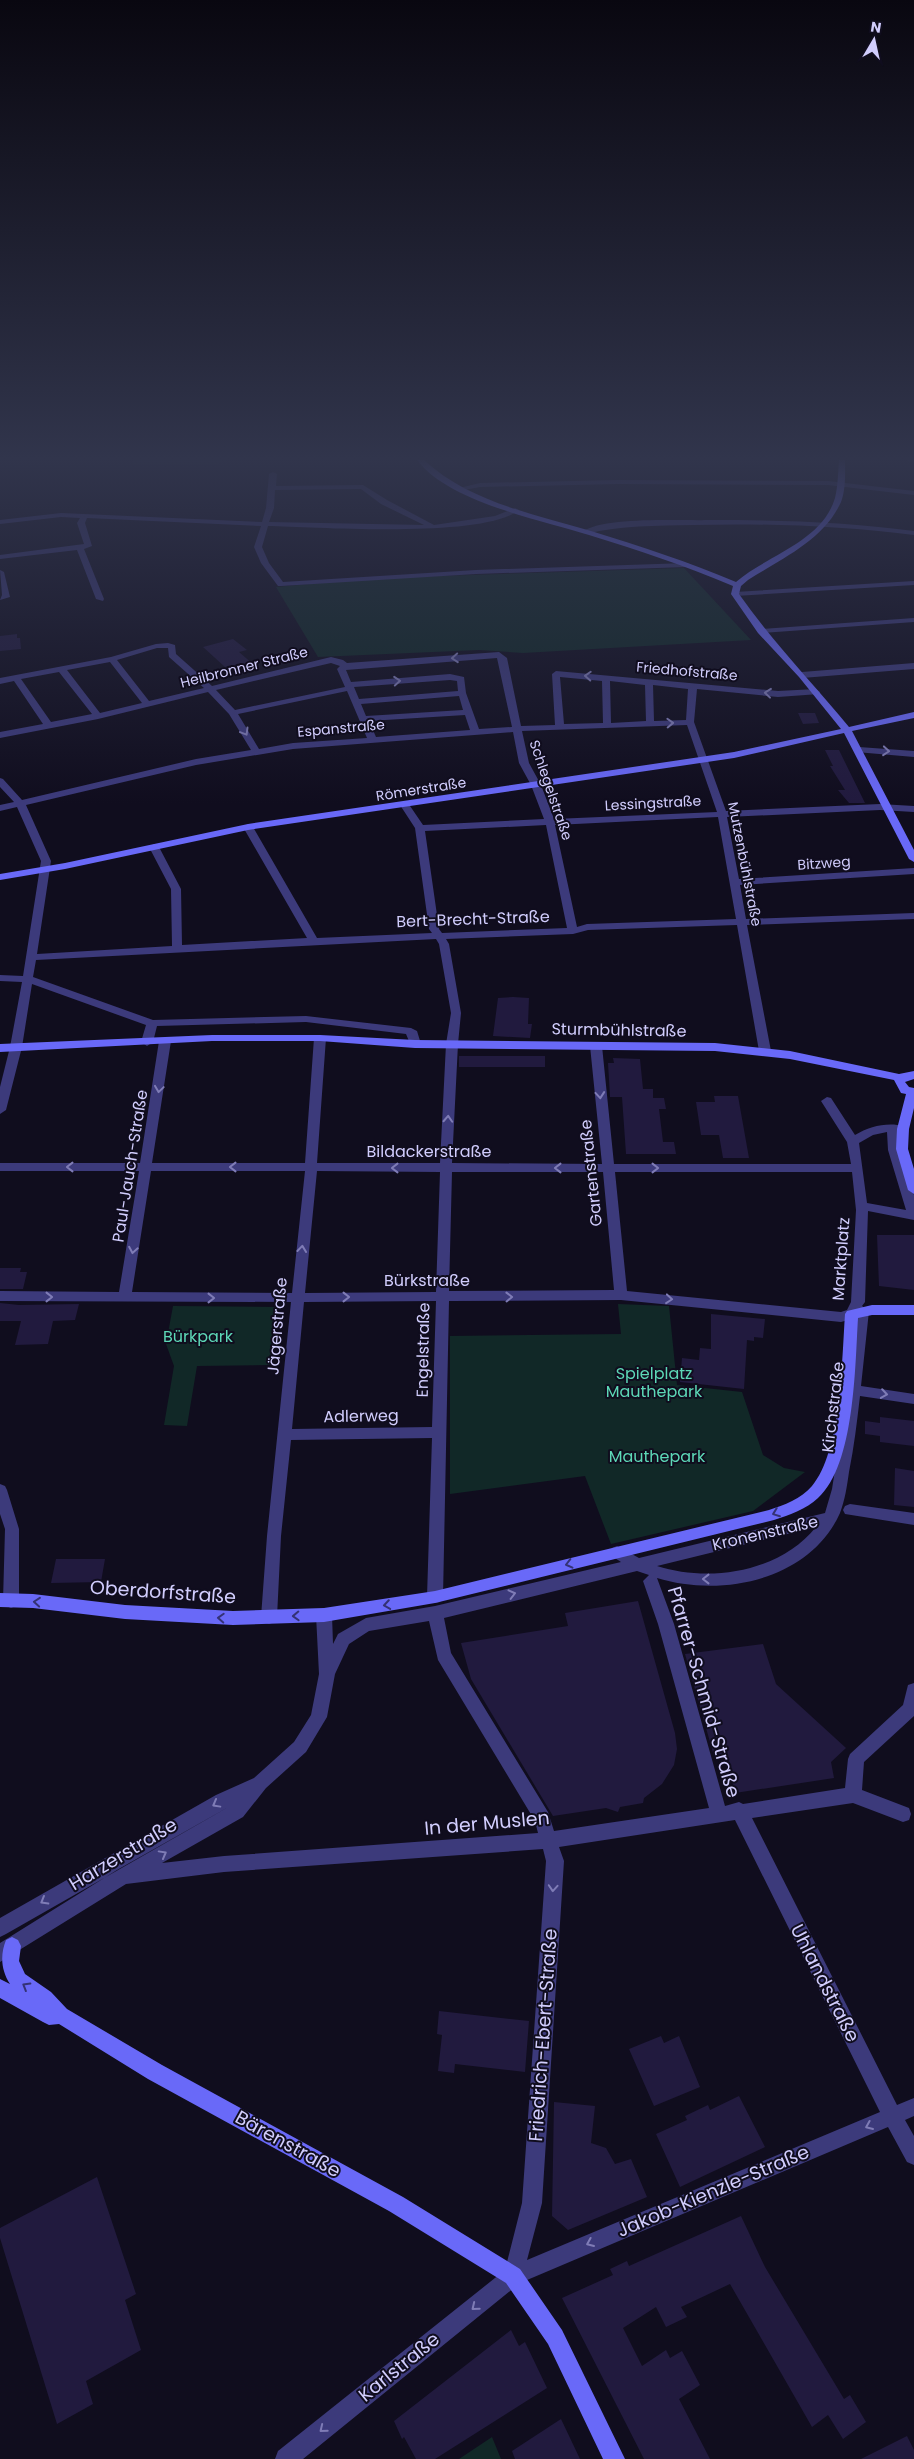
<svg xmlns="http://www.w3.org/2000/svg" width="914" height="2459" viewBox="0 0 914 2459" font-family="Poppins,sans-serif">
<rect width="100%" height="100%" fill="#100d1e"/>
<!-- green -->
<path fill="#112827" d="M133,460H236L220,461L219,465H132Z
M684,568L751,640L523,653L479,650L318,657L276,587L378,578Z
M618,1304L669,1306L677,1385L742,1392L763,1455L784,1468L805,1472L753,1511L611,1544L585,1476L450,1494V1336L621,1334Z
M173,1306L276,1307L270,1365L197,1366L187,1426L164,1425L174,1366L166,1344Z
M492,2437L501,2459H459Z"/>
<!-- building -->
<path fill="#211a3e" d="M17,634V638H20L21,649L0,651V636Z
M233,639L247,650L239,652L253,664L237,668L233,665L225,667L203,647Z
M798,713H815L819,723L803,724Z
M825,750H839L865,803H849L838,790H845L830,766H833Z
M513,997L529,998L528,1024H532L530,1038L493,1036L498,998Z
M459,1056H545V1067H459Z
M613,1058L640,1059L643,1089H653V1098H664L666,1109H659L663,1142H674L676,1154H626L622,1097H610L608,1063H614Z
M714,1096H738L749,1158H723L719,1135H701L696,1102H715Z
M877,1235H914V1290L879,1286Z
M0,1268H21L20,1272H27L23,1289H0Z
M0,1303L19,1305L79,1304L75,1320L53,1321L48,1344L15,1345L21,1321H0Z
M711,1314L765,1319L763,1338L754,1337V1341L747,1340L744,1389L680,1382L682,1358L699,1360L700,1348L711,1349Z
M880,1417L914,1421V1446L880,1442V1436L865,1434V1421L880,1423Z
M895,1468L914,1471V1507L894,1505Z
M56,1559H105L101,1582L51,1583Z
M638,1601L675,1733L677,1749L674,1765L662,1784L644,1798L643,1803L620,1807L618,1812L606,1808L553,1816L471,1679L461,1643L568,1626L565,1613Z
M763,1644L776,1684L846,1748L831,1762L834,1778L735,1793L725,1754L714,1756L685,1654Z
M439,2011L529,2021L525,2072L455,2064L454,2073L438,2071L442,2035L437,2034Z
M661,2036L664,2043L679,2036L700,2087L654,2106L629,2049Z
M739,2096L765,2147L680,2187L656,2134L687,2120L685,2116L708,2105L710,2110Z
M554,2102L595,2106L591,2143L606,2148L615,2164L631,2159L647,2197L568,2230L552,2216Z
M97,2177L136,2294L125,2300L141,2350L86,2381L93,2404L57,2424L0,2238V2228Z
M741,2216L765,2267L844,2399L850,2395L866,2422L843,2439L828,2415L812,2427L730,2284L681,2307L687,2317L666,2327L656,2307L623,2328L642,2366L666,2350L670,2358L682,2351L700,2385L679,2399L710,2459H644L562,2298L613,2275L610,2269L627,2261L629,2266Z
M511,2330L519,2346L525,2342L547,2388L435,2459H416L404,2437L402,2439L394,2421Z
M561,2419L580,2459H515L512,2451Z
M907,2436L914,2450V2459H861Z"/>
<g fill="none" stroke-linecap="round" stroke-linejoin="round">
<!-- street -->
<path fill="#3c3a7b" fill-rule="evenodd" d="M907,460H914V462L908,461Z
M273,472L277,474L276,486L363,485L387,500L434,525L495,516L515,508L519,510C483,539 319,527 268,526L262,547L269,563L283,582L476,570L687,563L691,565L687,567L476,574L281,586H278L261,563L254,547L261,526L87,518L85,523L92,546L84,549L104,599L103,601L96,599L77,550L0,559V555L84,544L77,523L80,518L61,517L0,524V520L61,513L262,522L266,508L269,474ZM361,489L381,504L424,525L269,522L274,508L275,490Z
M618,480L828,481L914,491V495L828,485L618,484L480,487L459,491L455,489L480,483Z
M710,520C779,520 846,522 914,531V535C840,526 767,523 692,525C656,526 621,525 586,534L582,532C604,516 681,521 710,520Z
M0,570L4,572L10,597L0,600L2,595Z
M914,581V585L735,596L731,594L735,592Z
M914,618V622L761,633L757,631L761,629Z
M168,643L175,645L176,654L212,686L331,657L343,660L347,663L499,652L507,658L521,726L555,725L552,674L556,671L778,691L816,689L820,692L819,694L778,697L697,689L694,722L726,811L880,804L914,806V812L880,810L727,817L739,879L914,868V874L740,885L746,919L914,913V919L747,925L771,1051L769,1054L765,1055L759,1051L737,925L588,930L573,934L446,939L449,944L461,1013L458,1044L452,1163L602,1164L590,1046L596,1042L602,1046L614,1164H851L847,1142L821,1101L827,1097L831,1098L855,1135C870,1126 887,1122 904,1126L906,1129L904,1132L898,1133L900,1150L914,1195V1220L868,1211L865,1302L862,1306L869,1311L861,1386L914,1394V1404L860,1396C857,1422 854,1447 849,1472C847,1486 845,1500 840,1513C810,1580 722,1598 657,1578L674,1624L725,1806L739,1802L743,1804L845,1788L848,1759L850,1754L903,1705L908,1685L914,1683V1716L864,1762L862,1790L909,1808L911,1814L909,1820L903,1822L853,1803L752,1818L897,2105L914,2098V2116L905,2120L914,2136V2165L907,2162L888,2127L520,2283L303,2459H275L278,2451L505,2270L522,2203L546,1861L543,1849L224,1872L126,1884L0,1962V1943L117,1870L232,1805L6,1934L0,1937V1918L216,1795L254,1778L294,1742L311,1715L319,1674L316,1615L319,1610L324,1608L329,1610L332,1615L333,1644L338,1634L366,1618L435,1606L621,1562L612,1556L610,1552L612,1548L617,1546L639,1558L825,1513L832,1489L847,1394L841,1393L839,1389L841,1385L848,1384L855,1318L841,1322L621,1300L449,1301L443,1597L440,1602L435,1603L430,1602L427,1597L432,1438L291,1440L281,1536L277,1617L274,1622L269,1624L264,1622L261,1617L267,1536L291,1302L0,1301V1291L119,1292L139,1171H0V1163H140L159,1041L165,1037L171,1041L152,1163H305L314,1038L320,1035L326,1038L317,1163H440L446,1044L451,1013L439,944L436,939L36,960L33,977L153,1020L306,1016L411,1028L417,1031L421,1044L419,1046H411L406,1034L306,1022L157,1026L153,1042L147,1046L141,1042L146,1025L32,984L22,1047L6,1110L0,1114V1087L10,1047L22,982L0,981V975L23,976L41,861L17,807L0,811V805L14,802L0,787V778L3,779L22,800L196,759L251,750L229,714L208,692L98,719L0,738V732L43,724L14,681L0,684V678L111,657L156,644ZM157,648H168L169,657L204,688L149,701L117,660ZM497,658L512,727L479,729L466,693L464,677L450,674L351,682L346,670ZM110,662L142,703L100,713L67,670ZM331,663L340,666L337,669L345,687L235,710L216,690ZM59,672L92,714L51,722L21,679ZM560,677L602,681L603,723L564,724ZM450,680L457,681L458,691L359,699L354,687ZM610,681L645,685L646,721L611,723ZM653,685L688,689L686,720L654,721ZM347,691L367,738L293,743L259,749L238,714ZM459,696L463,710L366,716L361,704ZM465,715L470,730L376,737L369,721ZM687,725L717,812L554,819L541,785L529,763L522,731ZM513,732L519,763L531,785L544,819L423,825L408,803H402L400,805L415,828L429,929L432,933L317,938L253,827L248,824L243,827L307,938L182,945L181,889L159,847L154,844L149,847L171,889L172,946L37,954L51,861L26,805L196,765L293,749ZM718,817L736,919L587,924L577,927L555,825ZM546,825L567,928L442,933L439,929L425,831ZM887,1132L888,1150L906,1210L867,1203L859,1143L873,1135ZM151,1171H305L292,1293L132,1292ZM317,1171L440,1172L436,1292L305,1293ZM452,1172H603L614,1290L449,1291ZM615,1172H852L856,1210L851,1302L847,1310L841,1312L627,1291ZM436,1301L432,1427L292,1429L304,1302ZM816,1527C780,1572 710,1583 657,1566ZM637,1571L649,1575L643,1581L658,1624L709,1808L554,1831L548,1812L451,1653L444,1618ZM429,1621L438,1660L535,1821L538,1833L224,1856L162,1863L243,1817L266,1788L306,1752L327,1717L335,1674L349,1644L369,1631ZM735,1820L880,2112L527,2260L542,2203L564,1861L559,1847Z
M914,663V669L802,678L798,675L802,672Z
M859,747L914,751V757L856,752L854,750Z
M0,1484L5,1486L7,1490L19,1529V1601L16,1606L11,1608L6,1606L3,1601L5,1529L0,1514Z
M850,1504L914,1513V1525L845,1514L843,1510L845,1506Z"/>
<!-- secondary -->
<path fill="#6969f8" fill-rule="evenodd" d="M417,460H424C469,502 534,514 591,531C640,546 689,562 736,582C767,555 822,542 835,498C838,486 838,473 839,460H845C845,473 846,489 841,502C824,540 781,559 748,580L741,586L739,594C772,641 812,682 849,727L914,712V718L852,731L914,850V862L909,859L844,733L734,758L248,830L65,869L0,880V874L65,863L248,824L734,752L841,729L799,677L758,633L731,594L733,586C686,566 638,550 589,535C539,519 450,503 417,460Z
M212,1035H320L415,1040L715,1043L790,1051L899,1074L914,1071V1079L905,1082L909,1087L914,1088V1108L909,1129L908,1149L914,1169V1194L908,1190L896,1149L897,1129L906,1094L901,1093L894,1080L790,1059L715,1051L415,1048L320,1041H212L0,1052V1044Z
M872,1305H914V1315H872L858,1318C855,1365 855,1465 818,1498C806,1509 790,1515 774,1520L435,1603L324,1622L233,1625L125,1619L33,1608L0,1607V1593L33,1594L125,1605L233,1611L324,1608L435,1591L769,1510C784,1505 801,1499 812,1486C841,1453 842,1358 845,1314L847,1311Z
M12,1937L18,1940L21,1946L19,1961L25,1974L51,1992L67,2009L162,2065L403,2197L520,2269L562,2330L625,2459H603L548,2344L506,2283L389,2211L148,2079L59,2024L49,2025L43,2022L0,1998V1979L10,1984C1,1970 0,1955 6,1940Z"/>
</g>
<!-- one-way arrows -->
<defs><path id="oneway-chevron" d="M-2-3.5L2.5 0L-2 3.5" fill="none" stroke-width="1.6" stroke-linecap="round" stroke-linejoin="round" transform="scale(1.25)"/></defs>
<g stroke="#7f7cb6">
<use href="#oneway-chevron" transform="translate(455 658) rotate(176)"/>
<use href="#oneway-chevron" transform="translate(588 676) rotate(-177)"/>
<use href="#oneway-chevron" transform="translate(397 681) rotate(-4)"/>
<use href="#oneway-chevron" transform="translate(768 693) rotate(-174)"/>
<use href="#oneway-chevron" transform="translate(670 723) rotate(-2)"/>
<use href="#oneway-chevron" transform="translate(245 732) rotate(59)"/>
<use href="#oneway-chevron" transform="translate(886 751) rotate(5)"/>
<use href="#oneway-chevron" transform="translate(159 1089) rotate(98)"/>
<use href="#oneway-chevron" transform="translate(600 1095) rotate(85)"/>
<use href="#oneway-chevron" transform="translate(448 1119) rotate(-87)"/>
<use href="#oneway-chevron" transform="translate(70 1167) rotate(-180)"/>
<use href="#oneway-chevron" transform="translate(233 1167) rotate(-180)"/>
<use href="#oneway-chevron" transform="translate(395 1168) rotate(-180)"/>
<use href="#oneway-chevron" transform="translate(558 1168) rotate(180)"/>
<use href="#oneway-chevron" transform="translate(655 1168)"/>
<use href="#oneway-chevron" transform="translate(302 1249) rotate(-84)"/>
<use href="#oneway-chevron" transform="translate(133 1250) rotate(100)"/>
<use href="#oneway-chevron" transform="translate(49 1297)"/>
<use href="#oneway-chevron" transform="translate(346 1297)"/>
<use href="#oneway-chevron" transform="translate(509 1297) rotate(-1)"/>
<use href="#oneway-chevron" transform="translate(211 1298)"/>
<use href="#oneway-chevron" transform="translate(669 1299) rotate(5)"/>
<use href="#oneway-chevron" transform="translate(884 1394) rotate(8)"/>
<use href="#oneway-chevron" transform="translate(706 1579) rotate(-180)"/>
<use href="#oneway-chevron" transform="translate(512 1594) rotate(-14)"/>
<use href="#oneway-chevron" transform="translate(216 1804) rotate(151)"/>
<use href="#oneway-chevron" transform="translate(163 1854) rotate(-29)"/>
<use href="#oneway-chevron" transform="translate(553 1888) rotate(94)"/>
<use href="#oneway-chevron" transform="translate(44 1901) rotate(150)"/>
<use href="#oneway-chevron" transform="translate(869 2126) rotate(157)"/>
<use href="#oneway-chevron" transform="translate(590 2243) rotate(157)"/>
<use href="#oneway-chevron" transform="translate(475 2307) rotate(141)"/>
<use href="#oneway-chevron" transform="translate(323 2429) rotate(141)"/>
</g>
<g stroke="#343275">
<use href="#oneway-chevron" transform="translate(776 1513) rotate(159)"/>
<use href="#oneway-chevron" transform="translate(569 1564) rotate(166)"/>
<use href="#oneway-chevron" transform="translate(37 1602) rotate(-175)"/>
<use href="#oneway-chevron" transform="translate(387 1605) rotate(171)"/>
<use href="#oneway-chevron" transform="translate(296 1616) rotate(178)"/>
<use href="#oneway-chevron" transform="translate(221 1618) rotate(-177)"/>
<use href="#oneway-chevron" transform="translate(26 1986) rotate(-149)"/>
</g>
<!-- sky -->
<linearGradient id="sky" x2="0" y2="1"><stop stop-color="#090710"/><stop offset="0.57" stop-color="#31354c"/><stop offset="1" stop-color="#31354c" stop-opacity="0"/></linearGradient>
<rect width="914" height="804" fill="url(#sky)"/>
<g text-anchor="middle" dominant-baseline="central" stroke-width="4" stroke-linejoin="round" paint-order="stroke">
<!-- far-street labels -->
<g font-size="14" fill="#d1cdfd" stroke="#100d1e">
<text transform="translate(244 667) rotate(-14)">Heilbronner Straße</text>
<text transform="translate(687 671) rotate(5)">Friedhofstraße</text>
<text transform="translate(341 728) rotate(-5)">Espanstraße</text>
<text transform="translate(421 789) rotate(-9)">Römerstraße</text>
<text transform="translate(551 790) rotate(71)">Schlegelstraße</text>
<text transform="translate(653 803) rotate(-3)">Lessingstraße</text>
<text transform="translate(824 863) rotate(-4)">Bitzweg</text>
<text transform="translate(745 864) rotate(79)">Mutzenbühlstraße</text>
</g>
<!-- street labels -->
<g font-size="16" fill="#d1cdfd" stroke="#100d1e">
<text transform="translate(473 919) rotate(-2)">Bert-Brecht-Straße</text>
<text transform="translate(619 1030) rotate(1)">Sturmbühlstraße</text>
<text x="429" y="1151">Bildackerstraße</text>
<text transform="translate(130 1166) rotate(-81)">Paul-Jauch-Straße</text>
<text transform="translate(591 1173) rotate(-96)">Gartenstraße</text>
<text transform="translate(841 1259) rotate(-86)">Marktplatz</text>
<text x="427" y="1280">Bürkstraße</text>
<text transform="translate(277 1326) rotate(-85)">Jägerstraße</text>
<text transform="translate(423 1350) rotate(-89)">Engelstraße</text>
<text transform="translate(833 1407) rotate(-83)">Kirchstraße</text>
<text transform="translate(361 1416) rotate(-1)">Adlerweg</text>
<text transform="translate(765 1533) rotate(-13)">Kronenstraße</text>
</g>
<!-- park labels -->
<g font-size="16" fill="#5dd8b7" stroke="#100d1e">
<text x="198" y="1336">Bürkpark</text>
<text x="654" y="1373">Spielplatz<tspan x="654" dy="18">Mauthepark</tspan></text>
<text x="657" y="1456">Mauthepark</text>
</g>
<!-- near-street labels -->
<g font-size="19" fill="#d1cdfd" stroke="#100d1e">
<text transform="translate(163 1592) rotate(4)">Oberdorfstraße</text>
<text transform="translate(704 1692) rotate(74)">Pfarrer-Schmid-Straße</text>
<text transform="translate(487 1823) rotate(-5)">In der Muslen</text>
<text transform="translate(123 1854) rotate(-31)">Harzerstraße</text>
<text transform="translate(825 1983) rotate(63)">Uhlandstraße</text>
<text transform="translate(543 2035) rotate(-86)">Friedrich-Ebert-Straße</text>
<text transform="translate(288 2144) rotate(29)">Bärenstraße</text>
<text transform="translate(713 2191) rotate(-23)">Jakob-Kienzle-Straße</text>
<text transform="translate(399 2367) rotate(-39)">Karlstraße</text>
</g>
</g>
<!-- north arrow -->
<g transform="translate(874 40) rotate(9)" stroke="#100d1e" stroke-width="4" paint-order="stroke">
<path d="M0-4L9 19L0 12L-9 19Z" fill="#d1cdfd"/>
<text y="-8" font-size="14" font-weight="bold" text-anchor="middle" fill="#d1cdfd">N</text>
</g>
</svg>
